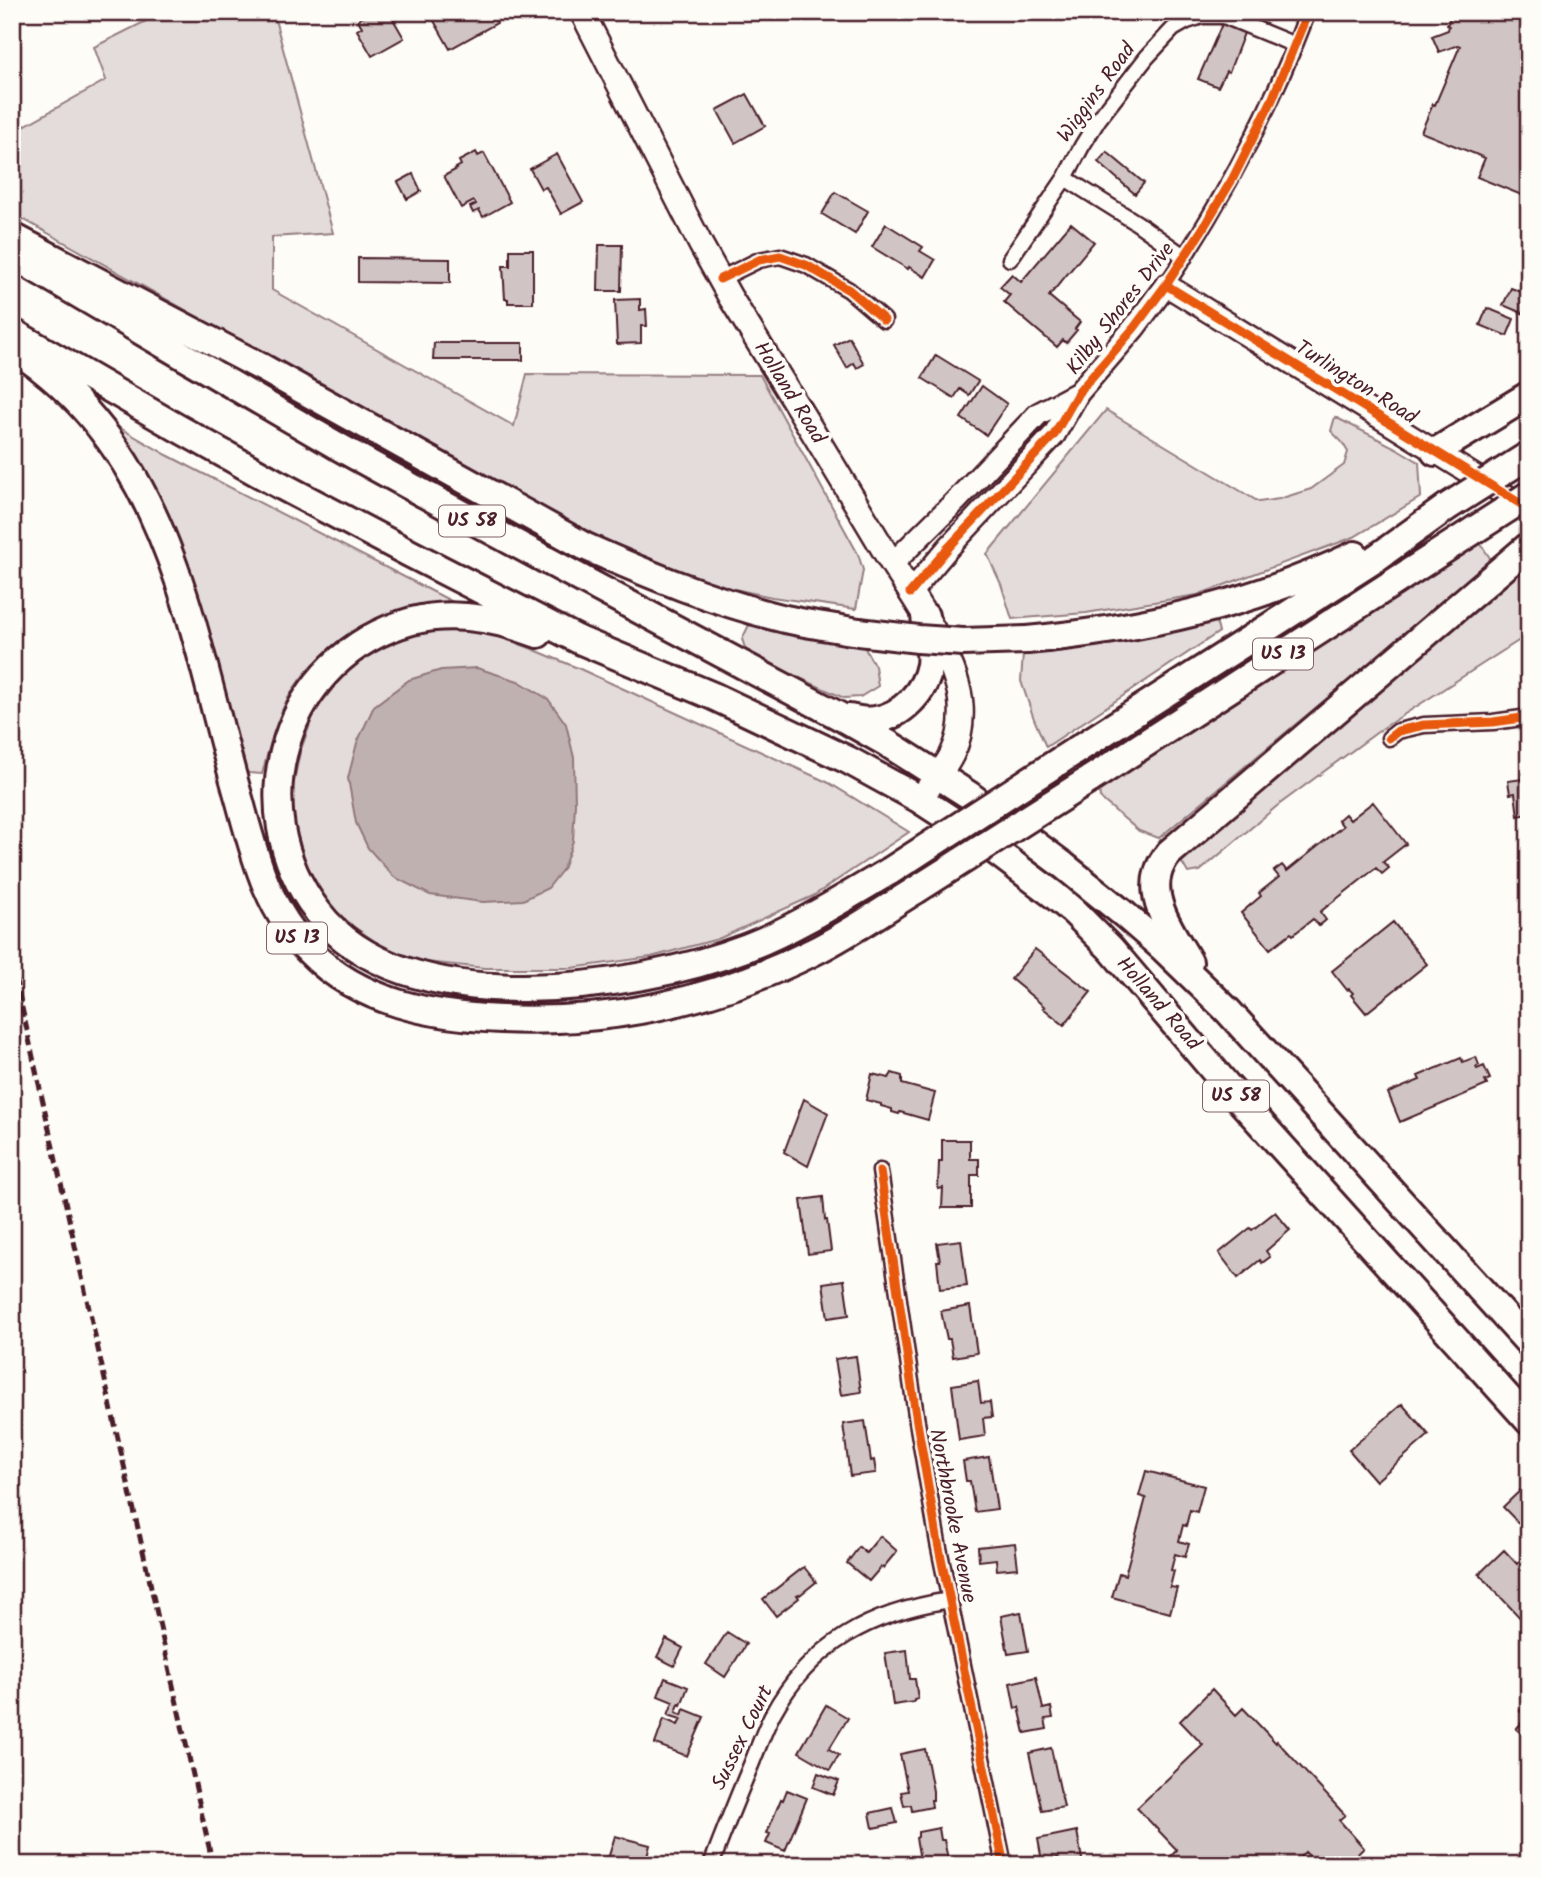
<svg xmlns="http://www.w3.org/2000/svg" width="1541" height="1877" viewBox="0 0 1541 1877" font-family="Kalam,sans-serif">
<rect width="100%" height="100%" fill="#fdfcf7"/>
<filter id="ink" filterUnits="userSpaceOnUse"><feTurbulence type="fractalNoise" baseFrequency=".0143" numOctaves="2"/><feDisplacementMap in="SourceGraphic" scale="14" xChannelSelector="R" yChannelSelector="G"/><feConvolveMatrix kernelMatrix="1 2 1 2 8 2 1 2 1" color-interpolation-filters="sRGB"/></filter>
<g filter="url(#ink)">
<!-- green -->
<path fill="#e3dcda" stroke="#967e82" stroke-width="2" d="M164,12H273L333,233L272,237V290L514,426L527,374L760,375L858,554L863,570L856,609L772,597L720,586L620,547L543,510L12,213V129L24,126L106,80L94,47Z
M1106,410L1259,502L1279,499L1311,489L1344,465L1348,452L1342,442L1331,431L1335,417L1396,448L1419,462L1421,497L1354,537L1197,595L1086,613L1012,619L1001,584L987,554Z
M115,425L167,455L451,601C435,603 419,604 403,609C393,612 383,618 374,623C338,641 304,665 286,702C275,724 269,749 262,774L249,773L241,768L188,566L175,534L153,486Z
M1480,543L1492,561L1159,838L1139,831L1100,798L1099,787Z
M1529,563V634L1383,728L1277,806L1200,871L1188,873L1178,856Z
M1215,618L1219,632L1046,747L1034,719L1021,681L1023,654L1129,638Z
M749,625L762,626L863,645L875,666L878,686L860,697L844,698L747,654L742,639Z
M460,628L489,633L530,648L580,669L829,783L909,832L813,896L718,939L651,957L571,968H485L416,961L383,947L353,926L325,902L311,879L293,821V786L300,752L315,711L342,677L368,655L390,642L429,630Z"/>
<!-- water -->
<path fill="#c0b1b1" stroke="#91777b" stroke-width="2" d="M477,668L518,681L548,699L566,724L574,758L575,804L573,841L563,869L548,888L523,900L483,902L430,895L394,877L368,848L356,823L348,778L357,743L374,706L409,680L441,670Z"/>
<!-- building -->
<path fill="#d0c5c4" stroke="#4a1f2b" stroke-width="2" d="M370,12H389L404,38L372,56L357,30L362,27L358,20Z
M429,12H490L497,23L450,49Z
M1453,12H1529V198L1477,177L1485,158L1421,132L1433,104L1435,105L1460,46L1458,45L1439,52L1432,36L1448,30L1449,26L1447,25Z
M1222,24L1244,33L1229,72L1226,71L1218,87L1198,79Z
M747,94L765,126L735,143L717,110Z
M476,152L478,156L484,153L510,202L483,217L479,210L473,213L470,207L476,204L474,201L461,208L444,176L457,169L456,168L461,165L459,161Z
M1107,152L1144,183L1135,194L1098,162Z
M557,154L583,202L561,214L546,187L541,189L530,169Z
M413,174L421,191L407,199L398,182Z
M835,192L868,211L855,234L822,214Z
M1071,223L1094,242L1049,296L1080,322L1075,329L1077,330L1066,343L1063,340L1057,347L1004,302L1010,295L1000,287L1012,274L1021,282Z
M886,224L923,247L920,251L935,260L925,277L909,267L908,269L872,247Z
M599,245H622L621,291H598Z
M510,250H533V303H508V299H505L503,266H510Z
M358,258L450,259V283L358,282Z
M1511,288L1529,295V316L1503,305Z
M640,299V310L646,309L647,326H641V343L617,344L615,300Z
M1487,308L1514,319L1507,336L1480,325Z
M849,337L864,364L857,368L854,363L847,368L834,345Z
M434,343H523V360H433Z
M936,355L978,381L969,395L960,389L954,398L922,378Z
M982,386L1007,404L986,435L961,418Z
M1529,775V814L1518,816L1515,793L1510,794L1508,781L1523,779L1522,776Z
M1373,802L1406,844L1383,862L1389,868L1382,874L1376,868L1320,912L1326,920L1319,926L1313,919L1293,935L1291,933L1270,949L1241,913L1261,896L1259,893L1279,877L1274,871L1282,865L1287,871L1343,826L1338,820L1345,814L1350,820Z
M1393,922L1427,964L1366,1013L1351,995L1353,993L1349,989L1347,990L1332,971Z
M1035,949L1091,992L1064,1025L1043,1008L1045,1007L1011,979Z
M1476,1057L1479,1065L1476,1067L1477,1069L1484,1066L1490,1079L1485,1081L1487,1085L1400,1122L1388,1093L1420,1080L1418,1076L1461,1058L1463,1062Z
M892,1073L902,1076V1084L935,1093L928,1120L900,1112L899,1114L892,1112V1109L881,1106V1104L866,1100L872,1074L889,1078Z
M804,1099L828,1113L808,1166L784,1152Z
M942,1140H970V1159H979V1175H971V1208H942L943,1188L938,1189L939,1162H942Z
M823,1197L825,1220H827L831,1251L808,1254L801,1200Z
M1275,1212L1290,1230L1266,1251L1270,1257L1262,1263L1260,1260L1238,1278L1219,1253L1250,1228L1252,1230Z
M961,1240L967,1286L940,1289L937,1261H940L937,1243Z
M844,1280L849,1315L828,1318L823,1283Z
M970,1306L977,1353L953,1357L950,1339H947L941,1311Z
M856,1356L861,1392L841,1395L835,1359Z
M978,1381L981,1403L990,1402L992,1417L983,1418L985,1436L959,1440L952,1385Z
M1402,1404L1429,1435L1376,1481L1349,1450Z
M865,1421L871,1461L874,1460L876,1473L850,1476L843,1424Z
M989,1457L997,1509L975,1512L970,1481H966L963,1461Z
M1146,1471L1204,1486L1197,1512L1190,1510L1186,1526L1183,1525L1179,1541L1189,1544L1185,1557L1175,1554L1171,1570L1174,1571L1170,1587L1177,1588L1170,1613L1112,1597L1119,1573L1125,1575L1146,1498L1139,1496Z
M1528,1483L1529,1484V1534L1503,1507Z
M880,1536L897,1551L883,1568L881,1567L869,1581L847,1563L859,1547L866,1553Z
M1015,1543L1018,1568L997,1570L996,1559L979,1561L978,1547Z
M1504,1550L1517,1564L1529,1552V1618L1524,1622L1479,1574Z
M804,1567L816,1582L800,1595L799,1594L797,1595L799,1598L776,1616L763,1599Z
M1021,1612L1028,1651L1008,1654L1001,1616Z
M727,1632L746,1644L725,1677L706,1664Z
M666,1639L683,1648L674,1666L657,1657Z
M907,1650L910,1679H915L918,1699L914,1700V1702L893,1705L885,1653Z
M1036,1677L1043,1709L1051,1707L1053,1718L1045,1719L1047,1729L1025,1733L1019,1707L1015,1709L1010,1683Z
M665,1678L688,1687L681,1705L679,1704L676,1712L682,1715L684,1709L704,1717L687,1756L655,1744L664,1719L678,1725L681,1719L668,1715L673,1702L658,1696Z
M1212,1689L1236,1715L1243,1708L1276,1743L1277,1741L1345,1815L1339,1820L1364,1848L1346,1865H1318L1305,1852L1292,1865H1162L1177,1850L1137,1808L1203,1745L1180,1721Z
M826,1705L848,1718L829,1749L839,1755L830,1770L799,1752Z
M1526,1705L1529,1708V1740L1516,1729L1527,1717L1520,1711Z
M1051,1748L1064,1807L1042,1811L1029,1753Z
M925,1749L933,1791V1800H931L932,1807L912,1811L911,1805L904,1806L901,1792L908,1791L900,1754Z
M818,1773L839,1781L833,1795L813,1787Z
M787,1790L807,1798L785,1851L766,1843L770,1834L767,1833L781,1799L783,1800Z
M893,1808L897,1823L873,1828L870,1813Z
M939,1828L941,1840H944L949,1864L921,1865L916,1838L918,1837V1832Z
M1077,1831L1083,1865H1059L1058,1858L1042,1861L1038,1839Z
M615,1836L650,1845L647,1857H649L647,1865H622L623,1863L608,1859Z
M1112,1857L1113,1865H1097L1096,1860Z"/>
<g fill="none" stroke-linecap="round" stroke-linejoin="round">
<defs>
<path id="street" d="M1065,178L1137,223L1185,257
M1010,259L1065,178L1082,146L1098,120L1147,57L1173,29L1187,21L1202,16H1224L1295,45
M720,279L759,260L780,256L806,265L849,290L884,320
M1166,285C1224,199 1271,109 1308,12
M1389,738L1398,731L1424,725L1493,722L1529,717
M880,1171L917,1422L938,1543L1004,1865
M711,1865C724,1831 737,1798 751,1765C758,1748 764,1731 772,1715C811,1643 872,1612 950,1600"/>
<path id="secondary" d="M892,564L956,501L1038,414L1078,393
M910,593L949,547L1054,435L1078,393L1134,328L1166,285L1528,509"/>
<path id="primary" d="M582,12L701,245L730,297C784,383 836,470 888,557C913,598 958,658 961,705C964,748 945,768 919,799"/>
<path id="highway" d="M15,238L263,368L584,546C649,575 715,602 785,619C809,624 834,628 859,632
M12,255C122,319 231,385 341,448C506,540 673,628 841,717L887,743L969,795L1063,865L1125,915L1163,948L1228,1011L1529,1343
M12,332L176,427L280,485L409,553L579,640L713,696L848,760L919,799L973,834L1054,895L1074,912L1111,949L1228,1087L1529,1421
M17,351C173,454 192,637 240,802C255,857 268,911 310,952C360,1003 433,1016 501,1019C611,1024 715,1001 813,952C849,934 882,911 916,890
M1435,452L1529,395
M538,634C498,619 455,610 412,621C284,656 238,808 318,912C403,1024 633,991 748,947C798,927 844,898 890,871
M1027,640C1143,629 1249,605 1355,555
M848,718C857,719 866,722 875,720C902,716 925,692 930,665C932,650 927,632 925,616
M1061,760L1372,561L1447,507
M1089,780L1476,529
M1189,962C1175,937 1149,903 1158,873C1160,865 1164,859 1169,853L1529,546"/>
</defs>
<!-- street casing -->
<use href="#street" stroke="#4a1f2b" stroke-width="19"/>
<!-- secondary casing -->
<use href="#secondary" stroke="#4a1f2b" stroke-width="26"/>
<!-- primary casing -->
<use href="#primary" stroke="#4a1f2b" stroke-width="28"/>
<!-- highway casing -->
<use href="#highway" stroke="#4a1f2b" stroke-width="32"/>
<!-- street -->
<use href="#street" stroke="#fdfcf7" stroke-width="14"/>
<!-- secondary -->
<use href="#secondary" stroke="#fdfcf7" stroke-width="21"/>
<!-- primary -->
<use href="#primary" stroke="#fdfcf7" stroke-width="23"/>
<!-- highway -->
<use href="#highway" stroke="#fdfcf7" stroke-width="26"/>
<!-- rail -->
<path stroke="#4a1f2b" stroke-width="5" stroke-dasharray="10 5" stroke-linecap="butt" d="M12,963L213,1865"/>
<defs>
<path id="highway-bridge" d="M1447,507L1529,455
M1476,529L1529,495
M859,632L918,639L963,642L1027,640
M890,871L1061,760
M916,890L1089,780"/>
</defs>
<!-- highway-bridge casing -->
<use href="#highway-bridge" stroke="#4a1f2b" stroke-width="32" stroke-linecap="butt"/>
<!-- highway-bridge -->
<use href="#highway-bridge" stroke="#fdfcf7" stroke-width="26"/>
<defs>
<path id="cycleway" d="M720,279L759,260L780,256L806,265L849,290L884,320
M1166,285L1529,509
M910,593L949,547L1054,435L1078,393L1134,328L1166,285L1202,230L1233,178L1272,100L1308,12
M1389,738L1398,731L1424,725L1493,722L1529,717
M880,1171L917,1422L938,1543L1004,1865"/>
</defs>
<!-- cycleway casing -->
<use href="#cycleway" stroke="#fdfcf7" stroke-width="13"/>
<!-- cycleway -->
<use href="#cycleway" stroke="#e8590c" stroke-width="9"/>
</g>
</g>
<g text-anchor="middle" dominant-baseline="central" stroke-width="7" stroke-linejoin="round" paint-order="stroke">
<!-- shield labels -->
<g fill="#fdfcf7" stroke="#806168" stroke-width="2">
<rect x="439" y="505.5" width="66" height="31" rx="5"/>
<rect x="1253" y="638.5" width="60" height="31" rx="5"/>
<rect x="267" y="922.5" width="60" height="31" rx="5"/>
<rect x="1203" y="1080.5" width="66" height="31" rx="5"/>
</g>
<g font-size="19" font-weight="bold" fill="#4a1f2b">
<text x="472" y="521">US 58</text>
<text x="1283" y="654">US 13</text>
<text x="297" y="938">US 13</text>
<text x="1236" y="1096">US 58</text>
</g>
<!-- street labels -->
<g font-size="21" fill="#4a1f2b" stroke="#fdfcf7">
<text transform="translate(1097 93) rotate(-54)">Wiggins Road</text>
<text transform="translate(1121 309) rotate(-52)">Kilby Shores Drive</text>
<text transform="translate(1356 383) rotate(32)">Turlington Road</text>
<text transform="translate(789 393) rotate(58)">Holland Road</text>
<text transform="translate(1158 1004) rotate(49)">Holland Road</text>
<text transform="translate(952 1516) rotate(79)">Northbrooke Avenue</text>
<text transform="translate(743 1738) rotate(-64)">Sussex Court</text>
</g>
</g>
<!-- margin -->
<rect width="1541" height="1877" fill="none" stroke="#fdfcf7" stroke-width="42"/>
<rect x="21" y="21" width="1499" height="1835" fill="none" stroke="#4a1f2b" stroke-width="2.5" filter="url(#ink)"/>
</svg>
